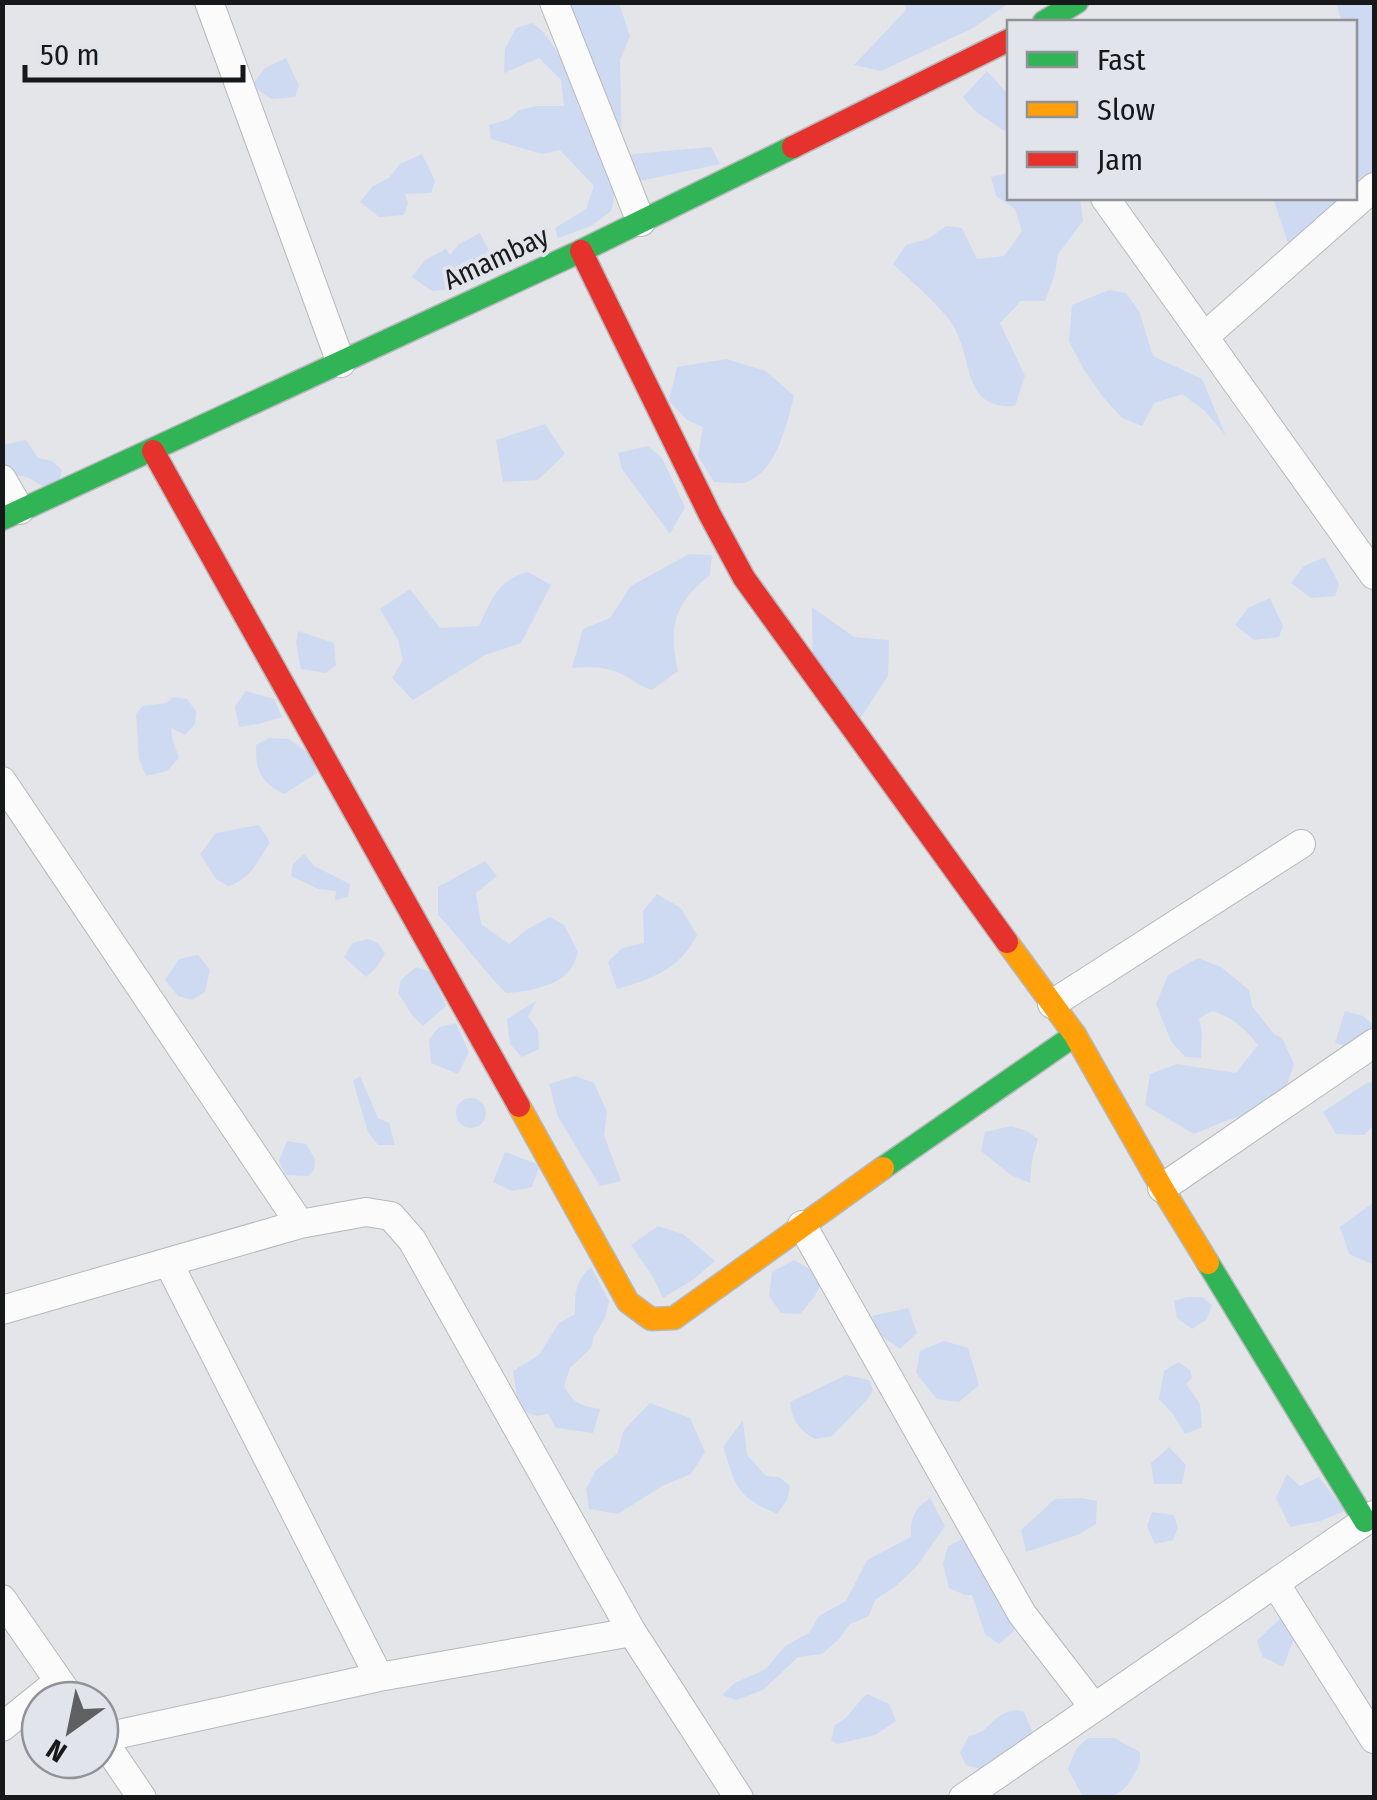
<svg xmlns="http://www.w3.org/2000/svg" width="1377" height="1800" viewBox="0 0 1377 1800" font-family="'Fira Sans Condensed',sans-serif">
<rect width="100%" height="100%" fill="#e3e5e9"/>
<!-- green -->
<path fill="#cedaf2" d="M556,3H619L630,36L620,60L622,155L711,147L720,164L626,184Z
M904,3H1009L973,28L881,71L854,65L906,10Z
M1336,3H1374V201L1294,261L1273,198H1354V77L1356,74L1354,22H1342Z
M532,23C561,41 573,94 586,124C596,146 610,164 614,188C615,196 613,203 611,211L591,226L558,238L555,228L586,209L594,186L560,150L542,154L491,139L489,125L509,119L519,110L536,106H564L561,80L539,58L504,73L505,49L516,28Z
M286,58L299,86L295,97L271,99L252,85L265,68Z
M987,71L1009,95V134L975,111L963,97Z
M422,154L435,181L431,193L405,194L408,203L404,215L379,217L360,202L373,186L389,178L400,164Z
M1009,173V198H1080L1083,221L1058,254L1055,274L1045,301H1021L1000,323L1025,376L1015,406C962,409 974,363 954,327C944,309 909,279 893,264L906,245L928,239L946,226L962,228L977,259L1004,256L1022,231L1015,209L996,196L991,177Z
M480,233L494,261L490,273L466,275L457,270L460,277L456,289L432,291L412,277L425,260L446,249L450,255L459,244Z
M1109,290L1126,293L1139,311L1153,356L1202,379L1226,436L1204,410L1182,394L1154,403L1142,426L1122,418L1103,397L1083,368L1069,341L1072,305Z
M726,359L766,371L794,396C787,423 777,471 747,482C739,485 723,482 714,482L698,456L703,427L687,420L669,401L677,367Z
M545,424L565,454L538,480L503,482L496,440Z
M26,440L38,458L52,461L62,470L59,481L47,489L29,478L7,473L3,468V445Z
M648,446L662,458L685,507L670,534L622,469L618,453Z
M689,554L712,555L710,575C674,603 668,628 678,671L652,690C636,685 628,675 614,671C600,666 586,667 572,668L583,629L610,618L631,586Z
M1325,557L1339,584L1335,596L1311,598L1291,583L1304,566Z
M528,572L551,585L521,643L485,655L413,700L392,678L403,660L398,640L380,609L410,589L440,628L479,626C492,599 497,580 528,572Z
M1270,598L1283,626L1279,637L1254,640L1235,625L1248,608Z
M812,607L854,637L889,640L888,676L852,731L813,696Z
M298,631L334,643L336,665L326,673L301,669L296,643Z
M246,691L274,699L282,717L259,724L239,727L235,706Z
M173,697L187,699L196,711L195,724L185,735L171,728L172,738L179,758L167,771L146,776L139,759L136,714L143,706L166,703Z
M269,738L289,739L311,755L317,773L284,794C260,781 256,772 256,745Z
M259,825L270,842C258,861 251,879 228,886L216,879L200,854L216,833Z
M304,854L314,866L350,884L348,897L335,900L336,891L318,889L291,876L293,864Z
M485,861L497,876L476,893L481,924L509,944L526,930L550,917L564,925L578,952C576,957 575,962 572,967C561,986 527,992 506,993C481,968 462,940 438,915V887Z
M657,894L681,908L697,935C680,969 652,979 617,989L608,962L622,948L644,943L643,911Z
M368,939L378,943L385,954L375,969L366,977L344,957L353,943Z
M198,955L210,970L205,992L192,1000L178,996L165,980L179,959Z
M1198,958L1221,967L1249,990L1252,1006L1274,1034L1282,1038L1294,1064L1280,1105L1228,1120L1194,1134L1145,1105L1150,1074L1177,1064L1236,1073L1258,1045C1244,1028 1233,1017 1212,1011L1199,1018L1202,1034L1201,1058L1185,1057L1171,1041L1156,1004L1168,975Z
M416,967L431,972L446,1006L423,1026L412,1015L398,993L401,980Z
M536,1001L528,1017L538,1030L539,1049L522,1057L510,1044L507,1019Z
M1345,1011L1363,1016L1374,1025V1031L1354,1049L1335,1043Z
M456,1023L469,1052L458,1074L431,1063L429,1039L439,1027Z
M360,1076L378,1118L389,1123L395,1145H378L368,1132L353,1081Z
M575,1076L594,1083L607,1112L604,1135L621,1181L600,1186L558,1117L549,1084Z
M1374,1081V1125L1364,1135L1336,1134L1323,1112L1365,1084Z
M456 1113a15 15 0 1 1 30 0a15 15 0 1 1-30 0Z
M1011,1126L1027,1131L1038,1139L1032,1161L1030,1183L1011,1175L981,1151L985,1132Z
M287,1141L306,1144L315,1159L314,1170L308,1176L286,1175L279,1161Z
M505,1152L540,1165L532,1187L512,1191L493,1182Z
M1374,1202V1265L1349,1254L1340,1227Z
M658,1226L683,1234L715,1261L694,1279L663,1298L653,1277L631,1245Z
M794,1260L824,1277L815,1296L800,1314L781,1313L769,1296L772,1272Z
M591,1267L609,1301L605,1318L594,1336L591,1348L570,1368L564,1386C574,1405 581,1405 600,1409L593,1433L556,1428L548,1414L537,1416L519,1410L513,1371L539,1355L559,1323L575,1314C575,1293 575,1281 591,1267Z
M1188,1297H1202L1212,1305L1206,1320L1192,1329L1177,1318L1174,1301Z
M908,1308L917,1333L900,1349L879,1334L872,1316Z
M944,1341L968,1348L979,1385L959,1402L937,1399L916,1373L920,1351Z
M1178,1362L1190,1370L1192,1378L1186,1384L1200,1404L1202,1427L1185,1434L1173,1414L1159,1399L1164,1371Z
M846,1375L869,1380L873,1390L868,1399L832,1436L815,1439C799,1430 792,1420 790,1402Z
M650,1403L690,1418L705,1452L691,1474L662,1486L618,1514L589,1509L586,1489L596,1470L617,1454L624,1430Z
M743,1420L747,1455L766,1476L779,1477L790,1486L787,1500L777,1514C736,1496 736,1487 723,1447Z
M1169,1447L1186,1465L1182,1484H1154L1151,1463Z
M1287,1474L1300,1486L1319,1477L1345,1511L1320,1521L1290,1527L1276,1498Z
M930,1498L945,1526L917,1566L897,1585L875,1600L869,1616L850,1624L839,1639L822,1654L798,1657L763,1690L736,1700L722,1695L735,1683L766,1669L785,1646L809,1633L819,1616L846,1601L867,1560L911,1537C910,1518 914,1509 930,1498Z
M1081,1498L1097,1501L1096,1524L1080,1534L1026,1552L1021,1530L1055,1499Z
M1152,1512L1174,1515L1178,1527L1173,1540L1155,1544L1147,1526Z
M965,1538L1022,1614L1014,1631L999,1644L985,1634L972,1595H965L949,1588L943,1564L948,1546Z
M1281,1617L1296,1634L1283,1667L1263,1657L1257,1641Z
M867,1694L889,1704L896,1721L875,1735L837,1744L831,1740L835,1725C849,1719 855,1704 867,1694Z
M1017,1710L1024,1712L1033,1733L1011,1754L998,1757L987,1771L966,1765L960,1753L969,1736C994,1731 990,1713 1017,1710Z
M1088,1738H1114L1140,1752C1141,1763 1138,1767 1133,1776C1122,1799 1105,1798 1083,1797L1068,1769L1076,1749Z"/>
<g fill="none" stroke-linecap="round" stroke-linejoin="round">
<defs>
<path id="street" d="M209,2L341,363
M554,2L641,222
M1105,198L1374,575
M1204,337L1374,187
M2,479L20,510
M2,781L300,1224
M1052,1004L1301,844
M1162,1188L1374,1043
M802,1225L1022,1614L1093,1706
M168,1262L379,1677
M2,1310L300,1224L366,1212L391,1216L412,1240L632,1632L739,1798
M1275,1583L1374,1739
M2,1599L72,1700
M2,1727L58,1682
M100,1736L142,1798
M101,1738L379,1677L632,1632
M963,1798L1374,1515"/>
<path id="fast" d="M1044,22L1077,2
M2,519L581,251L793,147
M883,1168L1075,1035
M1208,1263L1365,1521"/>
<path id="slow" d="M1007,942L1075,1035L1162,1188L1208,1263
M519,1106L628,1302L651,1319L674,1318L883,1168"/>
<path id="jam" d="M793,147L1009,40
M581,251L710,515L744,578L1007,942
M153,451L519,1106"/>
</defs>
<!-- street casing -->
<use href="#street" stroke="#b7b8bb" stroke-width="30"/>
<!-- fast casing -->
<use href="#fast" stroke="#b7b8bb" stroke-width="25"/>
<!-- slow casing -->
<use href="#slow" stroke="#b7b8bb" stroke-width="25"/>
<!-- jam casing -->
<use href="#jam" stroke="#b7b8bb" stroke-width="25"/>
<!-- street -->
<use href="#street" stroke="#fbfbfc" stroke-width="28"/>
<!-- fast -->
<use href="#fast" stroke="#30b455" stroke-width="22"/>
<!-- slow -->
<use href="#slow" stroke="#ff9f0a" stroke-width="22"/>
<!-- jam -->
<use href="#jam" stroke="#e5322d" stroke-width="22"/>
</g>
<g text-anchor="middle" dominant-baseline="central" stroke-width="8" stroke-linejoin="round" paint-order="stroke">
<!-- street labels -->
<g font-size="28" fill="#16181a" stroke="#e1e4eb">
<text transform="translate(496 258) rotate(-25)">Amambay</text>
</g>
</g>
<!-- border -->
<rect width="1377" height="1800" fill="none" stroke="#16181a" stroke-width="10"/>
<!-- legend -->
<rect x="1007" y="20" width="350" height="180" fill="#e1e4eb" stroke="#909297" stroke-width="2.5"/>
<rect x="1027" y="52" width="50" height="15" fill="#30b455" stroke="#909297" stroke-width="2.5"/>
<text x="1097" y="70" font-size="30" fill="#16181a">Fast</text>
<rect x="1027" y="102" width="50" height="15" fill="#ff9f0a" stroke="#909297" stroke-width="2.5"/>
<text x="1097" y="120" font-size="30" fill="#16181a">Slow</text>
<rect x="1027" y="152" width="50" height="15" fill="#e5322d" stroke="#909297" stroke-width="2.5"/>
<text x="1097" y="170" font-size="30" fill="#16181a">Jam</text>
<!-- north arrow -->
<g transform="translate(70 1730) rotate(213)"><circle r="48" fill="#e1e4eb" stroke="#909297" stroke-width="2.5"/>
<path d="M0-8L18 38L0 25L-18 38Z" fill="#5e6062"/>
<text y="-15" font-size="28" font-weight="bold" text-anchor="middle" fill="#16181a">N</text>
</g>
<!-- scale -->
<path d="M25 65v15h218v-15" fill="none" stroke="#16181a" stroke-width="5"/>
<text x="40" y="65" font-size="30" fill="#16181a" stroke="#e1e4eb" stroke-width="8" paint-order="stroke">50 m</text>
</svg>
